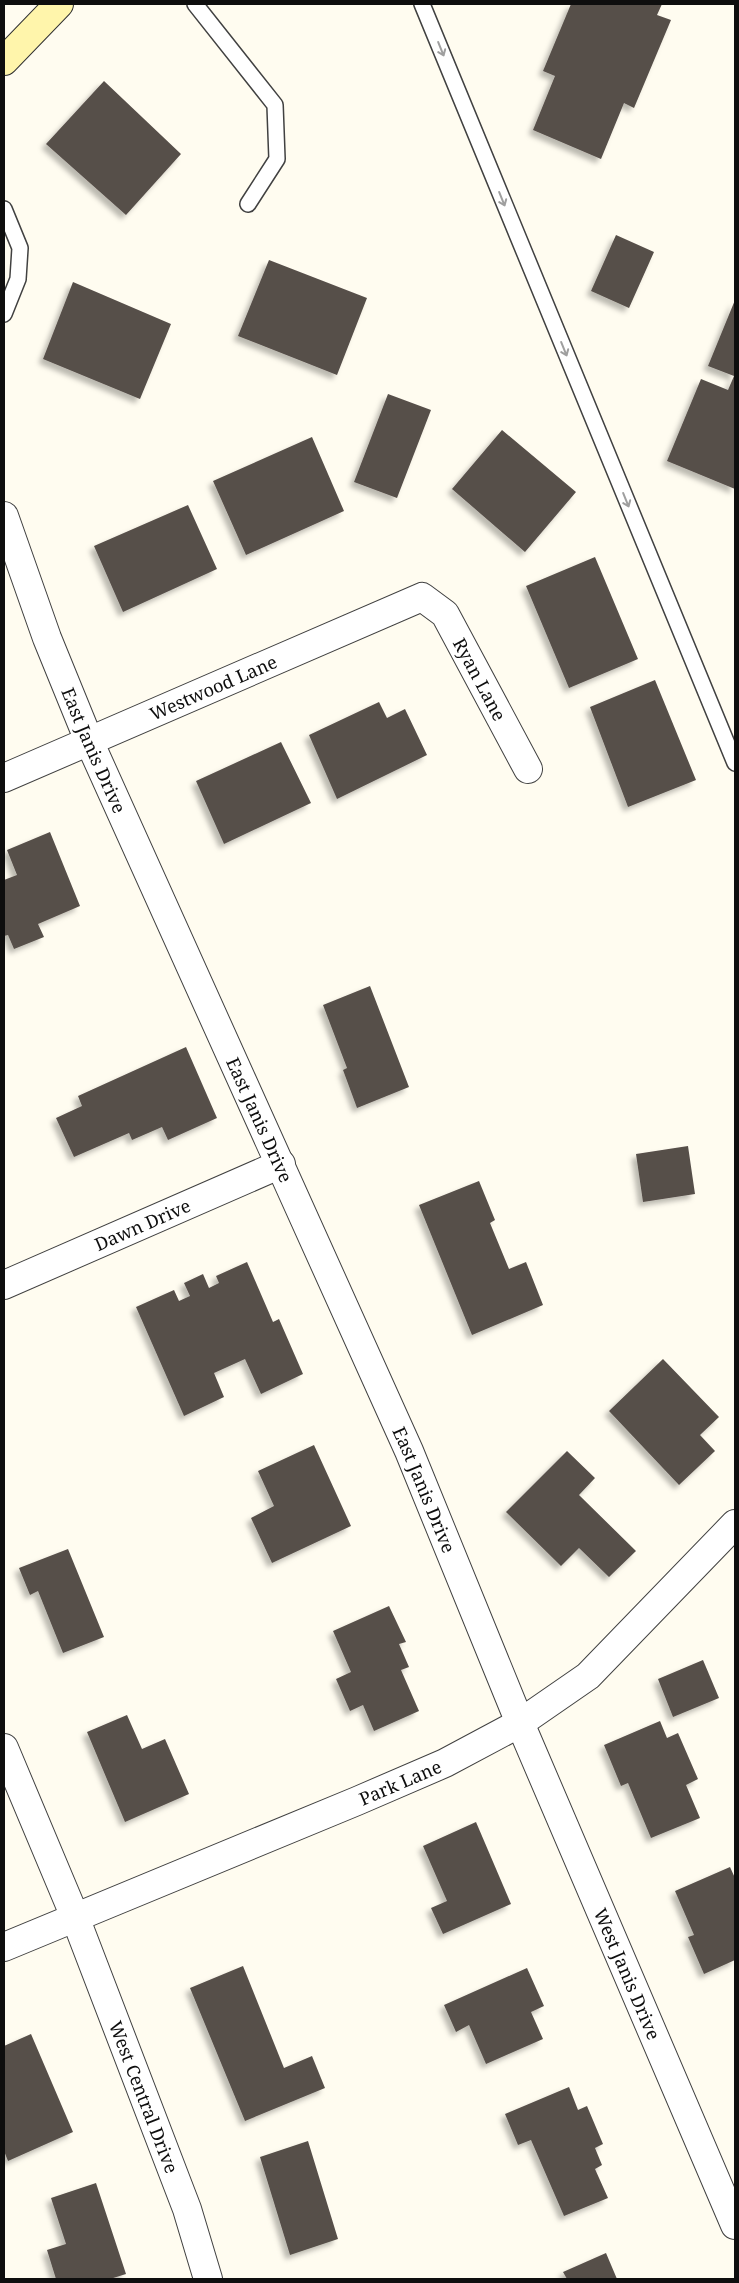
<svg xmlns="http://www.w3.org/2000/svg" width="739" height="2283" viewBox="0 0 739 2283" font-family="'Noto Serif',serif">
<defs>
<filter id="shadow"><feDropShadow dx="-4.5" dy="4.5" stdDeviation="2.5" flood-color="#0004"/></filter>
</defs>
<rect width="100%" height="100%" fill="#fffcf0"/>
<!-- building -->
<path fill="#574f4a" filter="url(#shadow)" d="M571,4H662L657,15L671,20L634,108L624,103L601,159L533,130L555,76L543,71Z
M104,81L181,154L126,215L46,144Z
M616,235L654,252L629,308L591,291Z
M269,260L367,298L337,375L238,336Z
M73,282L171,324L140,399L43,359Z
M735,300V489L667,461L701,379L728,390L734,376L708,366Z
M388,394L431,410L397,498L354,482Z
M502,430L576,492L525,552L452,489Z
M312,437L344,511L246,555L213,481Z
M188,505L217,569L123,612L94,546Z
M595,557L638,659L569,688L526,586Z
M655,680L696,780L628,807L590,707Z
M379,702L387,718L405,709L427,755L337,799L309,735Z
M281,742L311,803L224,844L196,781Z
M50,832L80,906L38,924L44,937L14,949L8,935L4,936V880L17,875L7,850Z
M370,986L409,1087L357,1108L343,1070L347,1068L323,1005Z
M186,1047L217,1118L168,1140L162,1127L132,1140L129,1133L74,1157L56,1118L82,1106L78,1096Z
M688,1146L695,1194L643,1202L636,1154Z
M479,1181L495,1220L490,1223L509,1269L526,1262L543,1305L472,1335L419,1205Z
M247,1262L273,1322L279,1319L303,1374L261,1394L245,1359L214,1373L224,1397L184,1416L136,1307L174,1290L179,1301L190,1296L184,1283L203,1274L209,1288L219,1283L216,1276Z
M663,1359L719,1417L700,1435L715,1451L679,1485L609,1411Z
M314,1445L351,1526L272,1563L251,1518L274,1506L258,1471Z
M567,1451L595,1478L579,1495L636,1551L609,1577L579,1548L561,1566L506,1512Z
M68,1549L104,1637L63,1653L38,1591L30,1595L19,1568Z
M389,1606L406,1642L399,1644L409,1667L401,1670L419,1711L374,1731L363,1705L350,1711L336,1679L351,1672L333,1631Z
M703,1660L719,1698L673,1717L658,1679Z
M127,1715L142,1749L165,1739L189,1794L125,1822L87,1732Z
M660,1721L667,1738L678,1733L698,1779L686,1785L700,1818L651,1838L628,1783L621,1786L604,1745Z
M476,1822L511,1904L443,1934L431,1908L447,1901L423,1846Z
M730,1867L735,1878V1960L704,1974L688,1937L694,1935L675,1891Z
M243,1966L284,2068L312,2056L325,2088L245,2121L190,1988Z
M527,1968L544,2006L531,2012L543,2039L486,2064L469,2025L456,2032L444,2005Z
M31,2034L73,2132L8,2161L4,2151V2046Z
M569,2087L578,2110L587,2106L603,2144L595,2148L602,2165L595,2169L608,2198L564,2216L531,2140L518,2145L505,2114Z
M308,2141L338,2239L290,2255L260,2157Z
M96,2183L126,2274L110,2279H56L47,2250L66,2244L51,2198Z
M606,2253L617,2279H567L563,2272Z"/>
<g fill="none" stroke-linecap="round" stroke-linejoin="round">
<defs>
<path id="lane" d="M195,4L275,105L277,159L248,204
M422,4L735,763
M4,209L20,248L18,279L4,314"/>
<g id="street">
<path id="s1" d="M4,516L47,638L89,741L409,1451L520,1723L735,2225"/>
<path id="s2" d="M4,778L422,597L445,614L528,769"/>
<path id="s3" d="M4,1285L281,1164"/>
<path id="s4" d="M4,1748L75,1917L187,2209L208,2279"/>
<path id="s5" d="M4,1947L357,1801L445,1763L520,1723L588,1676L735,1524"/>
</g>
<path id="secondary" d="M4,61L59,4"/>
</defs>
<!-- lane casing -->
<use href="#lane" stroke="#414141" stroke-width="18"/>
<!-- street casing -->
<use href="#street" stroke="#414141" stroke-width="30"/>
<!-- secondary casing -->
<use href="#secondary" stroke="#303030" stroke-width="30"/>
<!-- lane -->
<use href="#lane" stroke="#fff" stroke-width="15"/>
<!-- street -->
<use href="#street" stroke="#fff" stroke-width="28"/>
<!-- secondary -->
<use href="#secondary" stroke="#fff5ab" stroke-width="28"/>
</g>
<!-- one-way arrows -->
<defs><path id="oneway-shaft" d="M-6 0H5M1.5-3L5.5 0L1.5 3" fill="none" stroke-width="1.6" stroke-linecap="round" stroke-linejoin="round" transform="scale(1.25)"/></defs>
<g stroke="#9f9f9f">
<use href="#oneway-shaft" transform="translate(441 49) rotate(68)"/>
<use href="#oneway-shaft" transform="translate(502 199) rotate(68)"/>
<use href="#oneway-shaft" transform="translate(564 349) rotate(68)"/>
<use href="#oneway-shaft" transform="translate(626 500) rotate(68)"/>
</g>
<g text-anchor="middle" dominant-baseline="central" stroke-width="5" stroke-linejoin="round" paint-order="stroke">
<!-- street labels -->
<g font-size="18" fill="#0e0e0e" stroke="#fff">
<text stroke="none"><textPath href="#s2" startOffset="558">Ryan Lane</textPath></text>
<text stroke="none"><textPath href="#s2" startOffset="228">Westwood Lane</textPath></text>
<text stroke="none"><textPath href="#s1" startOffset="251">East Janis Drive</textPath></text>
<text stroke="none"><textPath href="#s1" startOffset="656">East Janis Drive</textPath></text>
<text stroke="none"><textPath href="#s3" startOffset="151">Dawn Drive</textPath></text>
<text stroke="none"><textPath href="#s1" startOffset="1061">East Janis Drive</textPath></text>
<text stroke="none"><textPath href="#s5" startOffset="429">Park Lane</textPath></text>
<text stroke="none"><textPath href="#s1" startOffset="1586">West Janis Drive</textPath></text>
<text stroke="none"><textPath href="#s4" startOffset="376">West Central Drive</textPath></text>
</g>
</g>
<!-- border -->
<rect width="739" height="2283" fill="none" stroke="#0e0e0e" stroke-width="10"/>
</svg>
